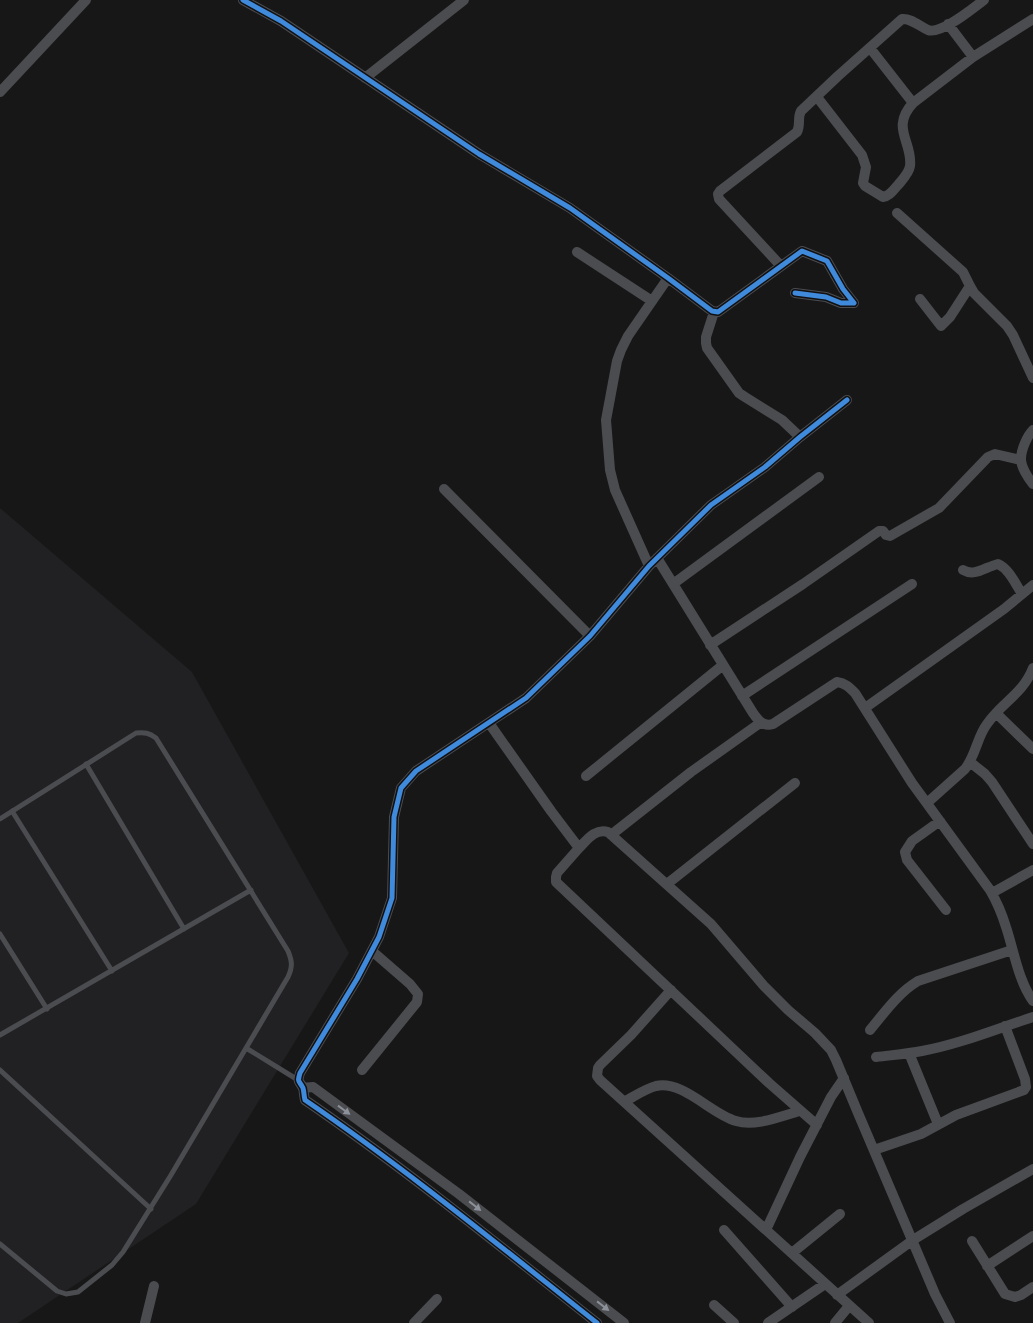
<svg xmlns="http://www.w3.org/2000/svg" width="1033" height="1323" viewBox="0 0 1033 1323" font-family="Arial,sans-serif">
<rect width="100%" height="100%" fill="#171717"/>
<!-- built -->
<path fill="#212123" d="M0,508L192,672L349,953L196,1204L18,1323H0Z"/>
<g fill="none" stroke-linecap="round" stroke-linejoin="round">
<!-- service -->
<path stroke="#4b4c50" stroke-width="5" d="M86,764L184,929
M12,811L112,971
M0,819L136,733C145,732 149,733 156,738L288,951C292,961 293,966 288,977L171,1175L123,1252L112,1265L78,1292L66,1294L57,1291L0,1244
M0,934L47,1009
M0,1035L251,890
M246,1048L298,1080
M0,1070L151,1209"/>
<!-- minor -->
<path stroke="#4b4c50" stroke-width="10" d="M243,0L281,21L479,154L570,208L668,278L712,311L718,312L802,251L827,261L843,289L854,303H841L826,297L795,293
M948,24L973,57
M870,48L913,103
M365,78L464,0
M0,92L86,0
M817,97L862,155L866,167L863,183L865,186L883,197C890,196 893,190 898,185C903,179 909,173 910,166C913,142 890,128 913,103L973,57L1033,19
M897,213L963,272L970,286L974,293L1007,326L1013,335L1033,378
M577,252L652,301
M781,266L719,199L718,194L720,191L797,132C801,124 797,118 801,111L838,76L902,19C911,18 919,26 928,30C941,35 973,8 984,0
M920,299L941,326L950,317L970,286
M714,312L706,337V343L707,348L739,393L745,397L782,420L800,437
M1033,430C1027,436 1021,450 1021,459C1021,467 1028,478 1033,484
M444,489L590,636
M657,558L753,713C758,720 763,727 773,724L837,682C845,683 849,687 855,693L912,783L990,890C997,902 1002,914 1006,927C1014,951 1018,980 1033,1001
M649,566L615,490L610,470L606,420L617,361L621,350L628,336L668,278
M963,570C975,577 985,567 998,564C1009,569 1015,583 1022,594
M673,584L819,477
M710,645L803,584L879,531H883L886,535L890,536L939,508L988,457L995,454L1021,460
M742,696L912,584
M865,708L1004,609L1033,585
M996,713L1033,749
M489,723L551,811L579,848L557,873L556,877V882L769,1083L817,1125
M970,762L985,774L992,782L1033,844
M586,776L723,665
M927,803L965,769C976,755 977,737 987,724C1002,702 1023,694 1033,668
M940,821L912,841L905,852L907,860L946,910
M611,835L691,772L760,723
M579,848C587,840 595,828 608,832L711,924L764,986L788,1010L815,1033L831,1050L836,1060L858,1113L935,1294L950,1323
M667,884L795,783
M992,893L1033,870
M671,990L631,1035L600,1065L598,1068L597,1076L600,1080L869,1323
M870,1030C885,1012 898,993 918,981L1012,950
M909,1053L938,1124
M876,1057C892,1055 907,1054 922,1051C960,1044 996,1029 1033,1017
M362,1070L417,1002L418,994L410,984L372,951
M303,1088L313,1087L459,1194L624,1323
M625,1101C635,1096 645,1089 656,1086C683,1080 711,1114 736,1121C756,1127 781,1116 800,1111
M874,1150L921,1134L956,1115L1024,1090L1026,1087L1025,1079L1005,1026
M724,1230L792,1307
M766,1230L800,1157L831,1097L844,1078
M972,1241L1005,1294L1015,1297L1021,1295L1033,1287
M792,1253L840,1214
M987,1266L1033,1236
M837,1295L913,1240L963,1209L1033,1169
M714,1305L734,1323
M145,1323L154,1286
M414,1323L437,1299
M597,1323C501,1247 406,1169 305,1100C304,1097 304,1091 303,1088C299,1080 297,1083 300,1073L357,979L379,937L392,898L394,817L401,788L416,771L526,698L590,636L649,566L711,505L765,467L800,437L847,400
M768,1323L825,1284
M835,1323L849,1306"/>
<defs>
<path id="cycleway" d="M243,0L281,21L479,154L570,208L668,278L712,311L718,312L802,251L827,261L843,289L854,303H841L826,297L795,293
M597,1323C501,1247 406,1169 305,1100C304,1097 304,1091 303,1088C299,1080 297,1083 300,1073L357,979L379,937L392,898L394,817L401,788L416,771L526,698L590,636L649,566L711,505L765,467L800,437L847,400"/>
</defs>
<!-- cycleway casing -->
<use href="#cycleway" stroke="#111113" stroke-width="8"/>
<!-- cycleway -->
<use href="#cycleway" stroke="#408adc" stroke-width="5"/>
</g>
<!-- one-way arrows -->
<defs><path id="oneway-solid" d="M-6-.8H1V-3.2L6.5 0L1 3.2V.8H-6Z" transform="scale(1.25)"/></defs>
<g fill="#8c9199">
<use href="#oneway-solid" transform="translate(344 1110) rotate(36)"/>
<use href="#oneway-solid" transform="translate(475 1206) rotate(38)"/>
<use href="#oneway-solid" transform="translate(603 1306) rotate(38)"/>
</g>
</svg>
